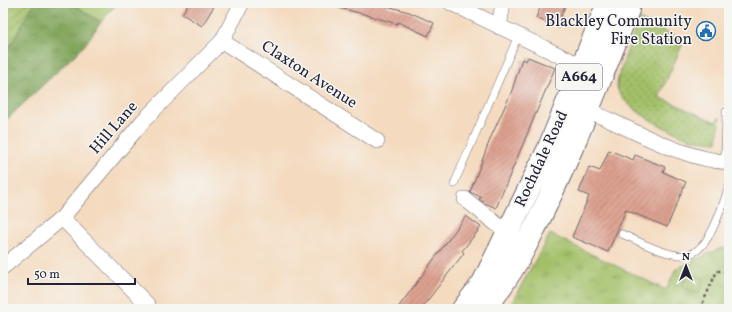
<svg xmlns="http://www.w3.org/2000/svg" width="732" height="312" viewBox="0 0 732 312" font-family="Vollkorn,serif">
<defs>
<pattern id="grass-dots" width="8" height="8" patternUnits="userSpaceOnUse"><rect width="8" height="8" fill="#a3c067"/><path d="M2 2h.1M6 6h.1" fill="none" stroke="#849c56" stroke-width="1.8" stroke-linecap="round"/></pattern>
<pattern id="forest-crowns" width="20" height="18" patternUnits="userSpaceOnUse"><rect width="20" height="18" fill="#82a65c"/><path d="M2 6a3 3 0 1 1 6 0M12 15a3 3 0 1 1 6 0" fill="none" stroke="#6a874d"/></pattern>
<pattern id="park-tufts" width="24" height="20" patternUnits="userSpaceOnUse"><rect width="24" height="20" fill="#a3c067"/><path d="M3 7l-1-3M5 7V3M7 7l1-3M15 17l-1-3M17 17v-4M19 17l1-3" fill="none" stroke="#849c56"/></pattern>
<pattern id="garden-furrows" width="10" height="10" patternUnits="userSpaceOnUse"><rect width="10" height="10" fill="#a3c067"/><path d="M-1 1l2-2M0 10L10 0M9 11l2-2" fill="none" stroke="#849c56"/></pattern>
<pattern id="building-hatch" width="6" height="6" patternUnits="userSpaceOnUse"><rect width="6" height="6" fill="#dda190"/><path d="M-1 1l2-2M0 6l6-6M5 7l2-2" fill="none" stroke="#b38377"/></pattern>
</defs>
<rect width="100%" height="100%" fill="#f6f6f2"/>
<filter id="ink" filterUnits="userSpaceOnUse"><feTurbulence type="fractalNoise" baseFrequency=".025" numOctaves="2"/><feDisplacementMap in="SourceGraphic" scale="8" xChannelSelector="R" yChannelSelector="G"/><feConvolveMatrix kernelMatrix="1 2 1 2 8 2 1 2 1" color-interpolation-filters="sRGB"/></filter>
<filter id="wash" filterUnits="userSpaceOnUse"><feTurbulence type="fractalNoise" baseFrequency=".012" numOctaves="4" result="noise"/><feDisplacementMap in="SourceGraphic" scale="16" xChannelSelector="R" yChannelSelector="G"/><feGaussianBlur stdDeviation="0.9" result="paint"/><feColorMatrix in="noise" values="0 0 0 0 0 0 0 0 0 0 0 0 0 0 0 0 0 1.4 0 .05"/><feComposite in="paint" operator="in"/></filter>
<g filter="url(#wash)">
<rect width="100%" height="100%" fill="#f4dabe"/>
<!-- grass -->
<path fill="url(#grass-dots)" stroke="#627151" d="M639,19L684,41L659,97L715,122L720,117L717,142C709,141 700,141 692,139C673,133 619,108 617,86C616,78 635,31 639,19Z"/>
<!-- forest -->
<path fill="url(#forest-crowns)" stroke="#52644c" d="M34,3H71L101,22L84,46L3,123V59Z"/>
<!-- park -->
<path fill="url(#park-tufts)" stroke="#627151" d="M71,3H117L101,22Z
M550,234L666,290L676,269L721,248L729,249V309H508Z"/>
<!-- garden -->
<path fill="url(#garden-furrows)" stroke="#627151" d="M3,3H34L3,59Z"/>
<!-- pitch -->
<path fill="#a3c067" stroke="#627151" d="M688,272L704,279L698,294L682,287Z"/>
<g id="blocks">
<!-- building -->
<path fill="url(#building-hatch)" d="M189,3H216L202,26L182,14Z
M339,3H388L387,6L409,12L434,23L428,36L398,22L397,24L364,14L339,8Z
M542,3H566L561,16L563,18L559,28L536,18Z
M528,57L555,68L496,208L485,203L479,199L481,197L470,192L491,137L511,93L522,59L526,61Z
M609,150L633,160L635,155L665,167L663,172L686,182L667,227L626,210L608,252L572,237L589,196L579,192L589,167L600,171Z
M466,216L481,227L462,251L464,253L421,309H397Z"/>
</g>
</g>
<g filter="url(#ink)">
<use href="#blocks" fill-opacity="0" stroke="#6c6269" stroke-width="1"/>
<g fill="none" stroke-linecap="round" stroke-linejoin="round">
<defs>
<path id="service" d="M725,162L726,112
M454,184L518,36
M622,234C638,241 670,258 687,255C710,251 722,206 729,186"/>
<path id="minor" d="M451,3L590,70
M499,27L503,3
M222,41L377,141
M579,107C624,124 681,160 729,162
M465,199L514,238
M62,218L148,305
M3,267L62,218L143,121L222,41L242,3"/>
<path id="primary" d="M463,309L483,283L548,150L608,3
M486,309C499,289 514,269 525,247C565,171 596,90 628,10V3"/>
</defs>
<!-- service casing -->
<use href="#service" stroke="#6c6269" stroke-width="8"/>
<!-- minor casing -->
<use href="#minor" stroke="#6c6269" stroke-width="16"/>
<!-- primary casing -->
<use href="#primary" stroke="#6c6269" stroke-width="24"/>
<!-- path -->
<path stroke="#6c6269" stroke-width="2.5" stroke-dasharray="3 3" stroke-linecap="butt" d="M700,309L717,271H724L729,268"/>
<!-- service -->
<use href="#service" stroke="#fff" stroke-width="7"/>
<!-- minor -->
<use href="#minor" stroke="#fff" stroke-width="15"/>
<!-- primary -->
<use href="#primary" stroke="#fff" stroke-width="22"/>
</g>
</g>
<!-- icons -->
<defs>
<symbol id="civic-ring" viewBox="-11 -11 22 22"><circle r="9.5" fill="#f6f6f2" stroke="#1f6fb2" stroke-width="1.5"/><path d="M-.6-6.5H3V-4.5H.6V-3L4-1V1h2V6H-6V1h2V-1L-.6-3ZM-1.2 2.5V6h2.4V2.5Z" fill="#1f6fb2"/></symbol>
</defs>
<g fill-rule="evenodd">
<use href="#civic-ring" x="695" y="20" width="22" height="22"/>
</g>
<g text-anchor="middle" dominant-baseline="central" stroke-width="3" stroke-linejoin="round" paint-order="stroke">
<!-- shield labels -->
<rect fill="#f6f6f2" stroke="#626272" stroke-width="1" x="556" y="64" width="46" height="26" rx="3"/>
<g font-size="15" font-weight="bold" fill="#22223b">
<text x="579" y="77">A664</text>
</g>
<!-- poi labels -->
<g font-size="16" fill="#22223b" stroke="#f6f6f2" text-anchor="end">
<text x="692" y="22">Blackley Community<tspan x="692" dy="18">Fire Station</tspan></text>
</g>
<!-- street labels -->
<g font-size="16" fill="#22223b" stroke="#f6f6f2">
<text transform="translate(309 75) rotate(33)">Claxton Avenue</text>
<text transform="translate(114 128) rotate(-49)">Hill Lane</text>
<text transform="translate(542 159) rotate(-65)">Rochdale Road</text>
</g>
</g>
<!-- margin -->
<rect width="732" height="312" fill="none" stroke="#f6f6f2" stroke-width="16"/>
<!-- north arrow -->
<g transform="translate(686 266)" stroke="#f6f6f2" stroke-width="3" paint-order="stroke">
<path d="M0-3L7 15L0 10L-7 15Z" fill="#22223b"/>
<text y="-6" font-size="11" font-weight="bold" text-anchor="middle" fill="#22223b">N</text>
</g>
<!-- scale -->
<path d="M28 278v6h107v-6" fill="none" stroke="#22223b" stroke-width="2"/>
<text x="34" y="278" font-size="12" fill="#22223b" stroke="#f6f6f2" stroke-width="3" paint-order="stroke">50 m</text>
</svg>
